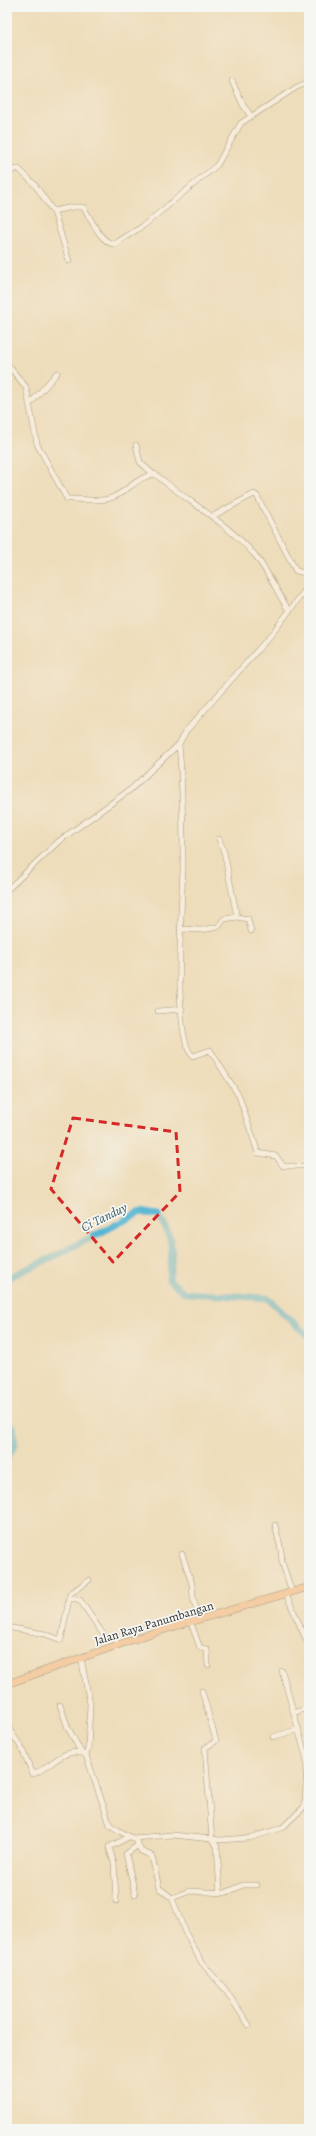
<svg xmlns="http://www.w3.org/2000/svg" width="316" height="2136" viewBox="0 0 316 2136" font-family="Alegreya,serif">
<rect width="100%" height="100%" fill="#f6f6f2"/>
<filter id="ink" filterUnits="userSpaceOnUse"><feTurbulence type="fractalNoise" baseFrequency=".025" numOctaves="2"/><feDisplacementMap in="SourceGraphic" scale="8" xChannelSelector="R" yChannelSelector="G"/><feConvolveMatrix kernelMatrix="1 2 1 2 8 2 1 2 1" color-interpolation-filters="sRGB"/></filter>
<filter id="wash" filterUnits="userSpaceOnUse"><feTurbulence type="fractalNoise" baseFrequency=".012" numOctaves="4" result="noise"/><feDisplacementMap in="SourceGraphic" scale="16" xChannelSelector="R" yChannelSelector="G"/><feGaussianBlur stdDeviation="0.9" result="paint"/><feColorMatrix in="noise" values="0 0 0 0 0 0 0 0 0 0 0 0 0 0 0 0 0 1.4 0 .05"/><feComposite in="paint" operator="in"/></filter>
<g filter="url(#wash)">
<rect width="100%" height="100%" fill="#eeddba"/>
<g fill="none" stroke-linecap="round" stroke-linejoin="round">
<!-- river -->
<path stroke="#54b5d3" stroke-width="7" d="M7,1278L49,1259L141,1212L158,1215C175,1239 173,1253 169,1280L185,1293L267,1298L309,1337
M7,1423L13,1427L15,1445L7,1457"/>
</g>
</g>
<g filter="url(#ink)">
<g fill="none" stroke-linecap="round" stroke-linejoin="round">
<defs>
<path id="minor" d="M232,81L243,105L251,116
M7,173L16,169H19L35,185L53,211L73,207H83C91,217 99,242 114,244L143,226L217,165L241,123L297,87L309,82
M54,212L69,261
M7,364L26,387L37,444L67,499C81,498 97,503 111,498C126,493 138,476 155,474C187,501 226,522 254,554C268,571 277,592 289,611
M29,405L57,373
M136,445L140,462L153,474
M213,516L254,494L257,496L296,571L305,573L309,578
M179,744C183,786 183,828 183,869C182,899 172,1041 193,1056L210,1050L239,1096L258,1153L276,1156L283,1166H309
M219,839L224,852L237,917
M7,890L59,841L131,789L179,744L186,731L271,635L309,585
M180,929L202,930L218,927L224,919L237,917L248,919L251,931
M158,1011L182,1009
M275,1525L281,1550L282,1562L292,1592
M182,1554L192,1584L193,1597L199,1620
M286,1594L309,1646
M69,1597L80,1600L105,1637L115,1638L118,1645
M191,1623L200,1648L207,1649L208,1665
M7,1627L45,1634L61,1640L70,1594L89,1580
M81,1658L90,1704L88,1749L86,1755L110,1825C111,1826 131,1838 133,1838L173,1835L220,1840L249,1838L282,1828L305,1806L307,1761L282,1671
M202,1691L216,1741L205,1748L212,1840L217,1846L220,1892
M60,1705L68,1728L81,1752
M294,1713L309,1707
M7,1726L21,1747L33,1774C51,1768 65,1744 86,1755
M273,1737L299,1729
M135,1838L141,1851L152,1856L159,1888L172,1898L185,1932L202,1963L224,1988L249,2025
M135,1894L126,1854L138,1845
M172,1898L190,1891L225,1893L243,1885H257
M116,1901L114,1863L109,1847L129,1837"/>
<path id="major" d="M7,1684L149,1634L309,1587"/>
</defs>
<!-- minor casing -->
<use href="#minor" stroke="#484640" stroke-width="6"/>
<!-- major casing -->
<use href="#major" stroke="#484640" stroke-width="8"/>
<!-- minor -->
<use href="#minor" stroke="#fff" stroke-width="5"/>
<!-- major -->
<use href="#major" stroke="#fabb8b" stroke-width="7"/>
</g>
</g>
<!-- marked area -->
<path d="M0 0H316V2136H0ZM73,1118L176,1132L180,1192L113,1262L51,1189Z" fill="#eeddba" fill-opacity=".55" fill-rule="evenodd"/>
<path fill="none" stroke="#d62828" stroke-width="3" stroke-dasharray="8 5" stroke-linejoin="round" d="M73,1118L176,1132L180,1192L113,1262L51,1189Z"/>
<g text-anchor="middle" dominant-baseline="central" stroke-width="3.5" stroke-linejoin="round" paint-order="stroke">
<!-- street labels -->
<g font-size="12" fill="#2b2b2b" stroke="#f6f6f2">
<text transform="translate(154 1623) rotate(-17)">Jalan Raya Panumbangan</text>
</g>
<!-- water labels -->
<g font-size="13" font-style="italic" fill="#395b66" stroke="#f6f6f2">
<text transform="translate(104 1217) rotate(-26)">Ci Tanduy</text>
</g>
</g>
<!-- margin -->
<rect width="316" height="2136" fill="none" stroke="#f6f6f2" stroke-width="24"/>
</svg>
